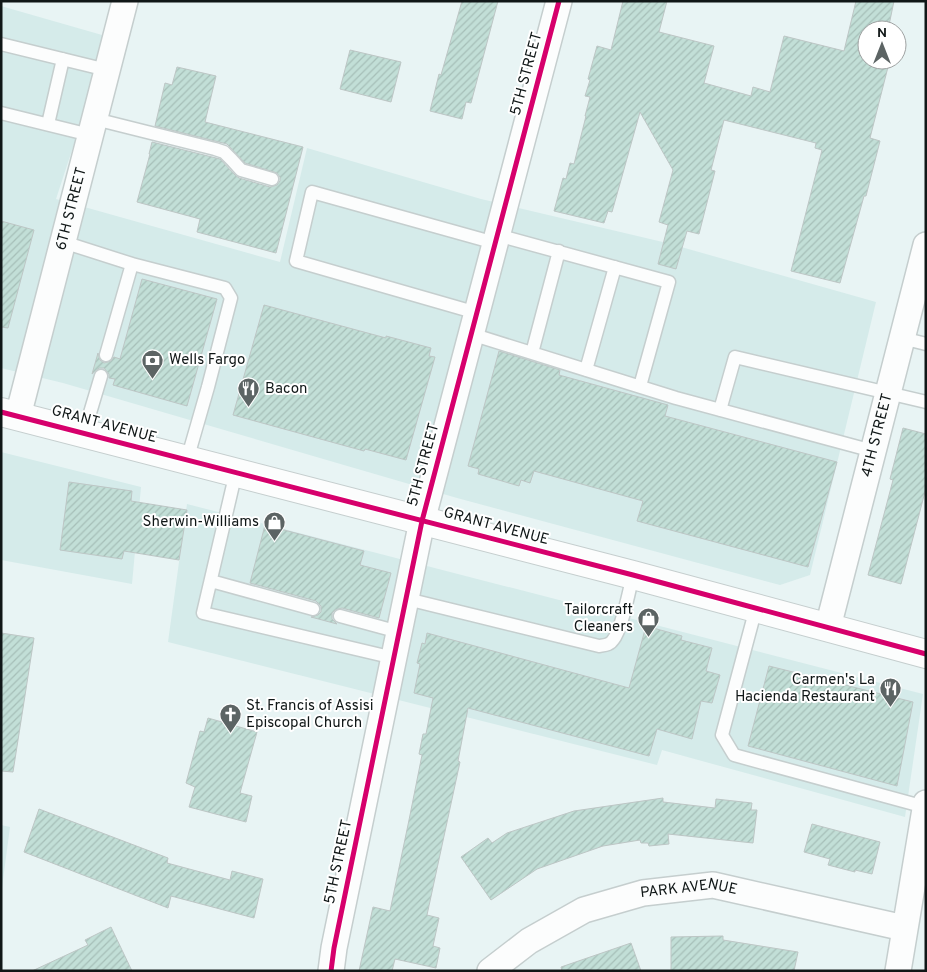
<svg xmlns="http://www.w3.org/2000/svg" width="927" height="972" viewBox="0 0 927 972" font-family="Overpass,sans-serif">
<defs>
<pattern id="building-hatch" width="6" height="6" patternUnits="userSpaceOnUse" patternTransform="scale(1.25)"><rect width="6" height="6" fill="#c2dfd7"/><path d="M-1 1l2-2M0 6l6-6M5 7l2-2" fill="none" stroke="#a6bfb8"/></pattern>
</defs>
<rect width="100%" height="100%" fill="#e8f4f4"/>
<!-- built -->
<path fill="#d5ebea" d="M1,6L109,37L56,199L280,262L307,148L481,199L667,243L876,302L810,575L780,585L457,498L63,383L1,368Z
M1,452L141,487L132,584L1,560Z
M187,504L923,694L905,817L662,750L657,765L168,642Z
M1,825L10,827L1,895Z"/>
<!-- building -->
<path fill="url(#building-hatch)" stroke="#bdc6c5" d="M462,1H498L471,103L466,102L462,119L430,111L439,74L441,75Z
M623,1H667L659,32L714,46L704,83L751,96L753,87L770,92L784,36L844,51L856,1H894L888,30H867V60H881L889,63L870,138L880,141L866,196H864L840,283L791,271L822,150L815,148L816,143L724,120L711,170L715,171L699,234L687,231L676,269L658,264L668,225L659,222L673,170L640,112L612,212L608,211L604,223L554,211L563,178L566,179L570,163L574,164L586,116H585L590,97L585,96L590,80L588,79L597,46L611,50Z
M350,50L401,62L391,102L340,89Z
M177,67L216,76L205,122L303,147L276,253L197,232L200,219L137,202L150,154H149L152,142L220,159L235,175L239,178L270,187L277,185L280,181V177L277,173L245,163L227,144L155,126L165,83L172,85Z
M1,221L34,230L8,328L1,327Z
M142,279L217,299L187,406L113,385L115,379L109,378V374L104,368H99L92,374L98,353L100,360L104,363L111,361L114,357L120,359Z
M264,305L386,338V336L431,348L429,356L435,357L406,460L365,449L364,451L233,415Z
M499,351L560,370L559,375L668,405L665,416L837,462L808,567L637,521L643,501L534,471L530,483L521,480L519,486L478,474L479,469L468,466Z
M903,428L926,434V488L901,584L868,575L893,480L890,479Z
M69,482L132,491L131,501L187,510L179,560L124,551L122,559L60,550Z
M265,525L364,551L360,565L391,573L379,618L342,608L335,610L332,613V619L337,624L311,617L318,615L321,612V606L316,601L250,583Z
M646,626L682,636L681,640L712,648L706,671L720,675L712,703L701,701L692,739L657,729L649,756L468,708L458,761L460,762L427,915L439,918L433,946L440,948L436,968L395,959L392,971H359L373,907L390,911L409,820L422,755L419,754L423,734H426L433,698L414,693L420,664L417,663L422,643L425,644L427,633L629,688Z
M1,633L34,638L13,772L1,771Z
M769,666L913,702L897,786L748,746Z
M208,718L257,732L240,793L252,796L246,822L189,807L195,787L186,783L200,731L204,732Z
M663,798V802L715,808L716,799L752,803L751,810H757L753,843L668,834L669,844L649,846L648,843H641L640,840L603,846L537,869L491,900L461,857L488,838L492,843L507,833L574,811Z
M39,809L168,858L167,863L230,880L232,871L263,879L254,918L171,896L168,908L24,852Z
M812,824L880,842L872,874L855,870V872L828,865L830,859L804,852Z
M111,927L132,971H32L88,945L85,940Z
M723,936V940L798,952L794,971H671V937Z
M631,943L641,971H562L561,967Z"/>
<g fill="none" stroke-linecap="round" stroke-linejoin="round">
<defs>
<path id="service" d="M1,44L107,70
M1,113L90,135
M95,119L215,149L224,152L232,160L241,170L272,179
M48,124L63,59
M497,235L669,282L640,386
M63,242L132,264
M477,313L296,261L312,192L495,243
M471,334L676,398L873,451
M902,338L926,344
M532,353L559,251
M106,355L132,264L225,288L231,298L208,387L187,460
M586,370L615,267
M720,410L735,357L926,402
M84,433L101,376
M236,472L203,613L394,658
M211,581L313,609
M407,599L599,646C605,645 610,645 613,640C622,629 629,591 633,575
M756,608L722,735L734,755L925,807
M340,616L399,632"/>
<g id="minor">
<path id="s1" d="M18,416L125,1"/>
<path id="s2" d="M828,627L926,245"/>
<path d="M331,971L334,948L422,521L559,1"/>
<path id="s3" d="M490,971L529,941L584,910L643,893L713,885L904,928"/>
<path d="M898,971L926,803"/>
</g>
<path id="tertiary" d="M1,412L633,575L926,654"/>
</defs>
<!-- service casing -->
<use href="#service" stroke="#c5cece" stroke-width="15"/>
<!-- minor casing -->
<use href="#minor" stroke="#c5cece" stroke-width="28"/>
<!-- tertiary casing -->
<use href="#tertiary" stroke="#c5cece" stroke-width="30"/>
<!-- service -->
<use href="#service" stroke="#fcfdfd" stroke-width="12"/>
<!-- minor -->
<use href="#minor" stroke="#fcfdfd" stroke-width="25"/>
<!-- tertiary -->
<use href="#tertiary" stroke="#fcfdfd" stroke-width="28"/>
<defs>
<path id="cycleway" d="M1,412L633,575L926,654
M331,971L334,948L422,521L559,1"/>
</defs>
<!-- cycleway casing -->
<use href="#cycleway" stroke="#fff" stroke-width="8"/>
<!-- cycleway -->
<use href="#cycleway" stroke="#d6006c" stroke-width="5"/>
</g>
<!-- icons -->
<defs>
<symbol id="bank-pin" viewBox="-11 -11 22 30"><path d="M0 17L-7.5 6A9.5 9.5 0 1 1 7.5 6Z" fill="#5c6464" stroke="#fff"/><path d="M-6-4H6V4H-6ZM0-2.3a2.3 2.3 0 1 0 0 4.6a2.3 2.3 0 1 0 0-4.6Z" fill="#fff"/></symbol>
<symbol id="restaurant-pin" viewBox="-11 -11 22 30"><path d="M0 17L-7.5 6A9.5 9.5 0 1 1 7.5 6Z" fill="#5c6464" stroke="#fff"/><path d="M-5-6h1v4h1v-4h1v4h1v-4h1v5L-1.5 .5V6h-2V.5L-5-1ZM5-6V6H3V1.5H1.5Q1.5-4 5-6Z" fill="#fff"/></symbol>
<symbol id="shop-pin" viewBox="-11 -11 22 30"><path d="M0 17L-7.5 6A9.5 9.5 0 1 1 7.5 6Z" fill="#5c6464" stroke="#fff"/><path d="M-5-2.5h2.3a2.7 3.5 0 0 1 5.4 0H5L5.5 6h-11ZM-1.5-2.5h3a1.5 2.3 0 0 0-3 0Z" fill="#fff"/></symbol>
<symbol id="church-pin" viewBox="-11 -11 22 30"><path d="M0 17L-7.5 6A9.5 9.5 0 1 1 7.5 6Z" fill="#5c6464" stroke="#fff"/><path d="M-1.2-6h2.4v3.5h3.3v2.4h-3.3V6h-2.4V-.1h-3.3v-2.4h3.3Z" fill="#fff"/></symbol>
</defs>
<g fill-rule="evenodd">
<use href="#bank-pin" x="140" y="348" width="25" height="34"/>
<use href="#restaurant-pin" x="236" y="376" width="25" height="34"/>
<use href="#shop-pin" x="262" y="510" width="25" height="34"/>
<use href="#shop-pin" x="636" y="606" width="25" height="34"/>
<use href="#restaurant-pin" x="878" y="676" width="25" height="34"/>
<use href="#church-pin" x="218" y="702" width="25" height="34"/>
</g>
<g text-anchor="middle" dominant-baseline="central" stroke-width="4" stroke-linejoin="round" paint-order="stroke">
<!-- street labels -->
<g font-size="15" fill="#101717" stroke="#fff">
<text transform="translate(527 74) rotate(-75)">5TH STREET</text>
<text stroke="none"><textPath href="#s1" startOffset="214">6TH STREET</textPath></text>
<text transform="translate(104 425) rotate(15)">GRANT AVENUE</text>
<text stroke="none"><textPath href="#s2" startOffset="198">4TH STREET</textPath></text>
<text transform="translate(424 465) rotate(-75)">5TH STREET</text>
<text transform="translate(496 527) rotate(15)">GRANT AVENUE</text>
<text transform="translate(339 862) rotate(-78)">5TH STREET</text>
<text stroke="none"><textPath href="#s3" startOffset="220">PARK AVENUE</textPath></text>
</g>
<!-- poi labels -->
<g font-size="15" fill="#101717" stroke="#fff" text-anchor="start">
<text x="169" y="360">Wells Fargo</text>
<text x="265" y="389">Bacon</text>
<text x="259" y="522" text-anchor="end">Sherwin-Williams</text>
<text x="633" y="610" text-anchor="end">Tailorcraft<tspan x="633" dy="17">Cleaners</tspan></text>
<text x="875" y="680" text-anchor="end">Carmen's La<tspan x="875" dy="17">Hacienda Restaurant</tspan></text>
<text x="246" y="706">St. Francis of Assisi<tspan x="246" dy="17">Episcopal Church</tspan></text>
</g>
</g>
<!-- border -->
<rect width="927" height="972" fill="none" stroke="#101717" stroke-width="5"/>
<!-- north arrow -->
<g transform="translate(882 45)"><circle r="24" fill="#ffffff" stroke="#9fa2a2"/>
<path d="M0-4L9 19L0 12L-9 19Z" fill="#5c6464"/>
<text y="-8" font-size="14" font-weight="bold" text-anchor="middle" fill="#101717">N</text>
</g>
</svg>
